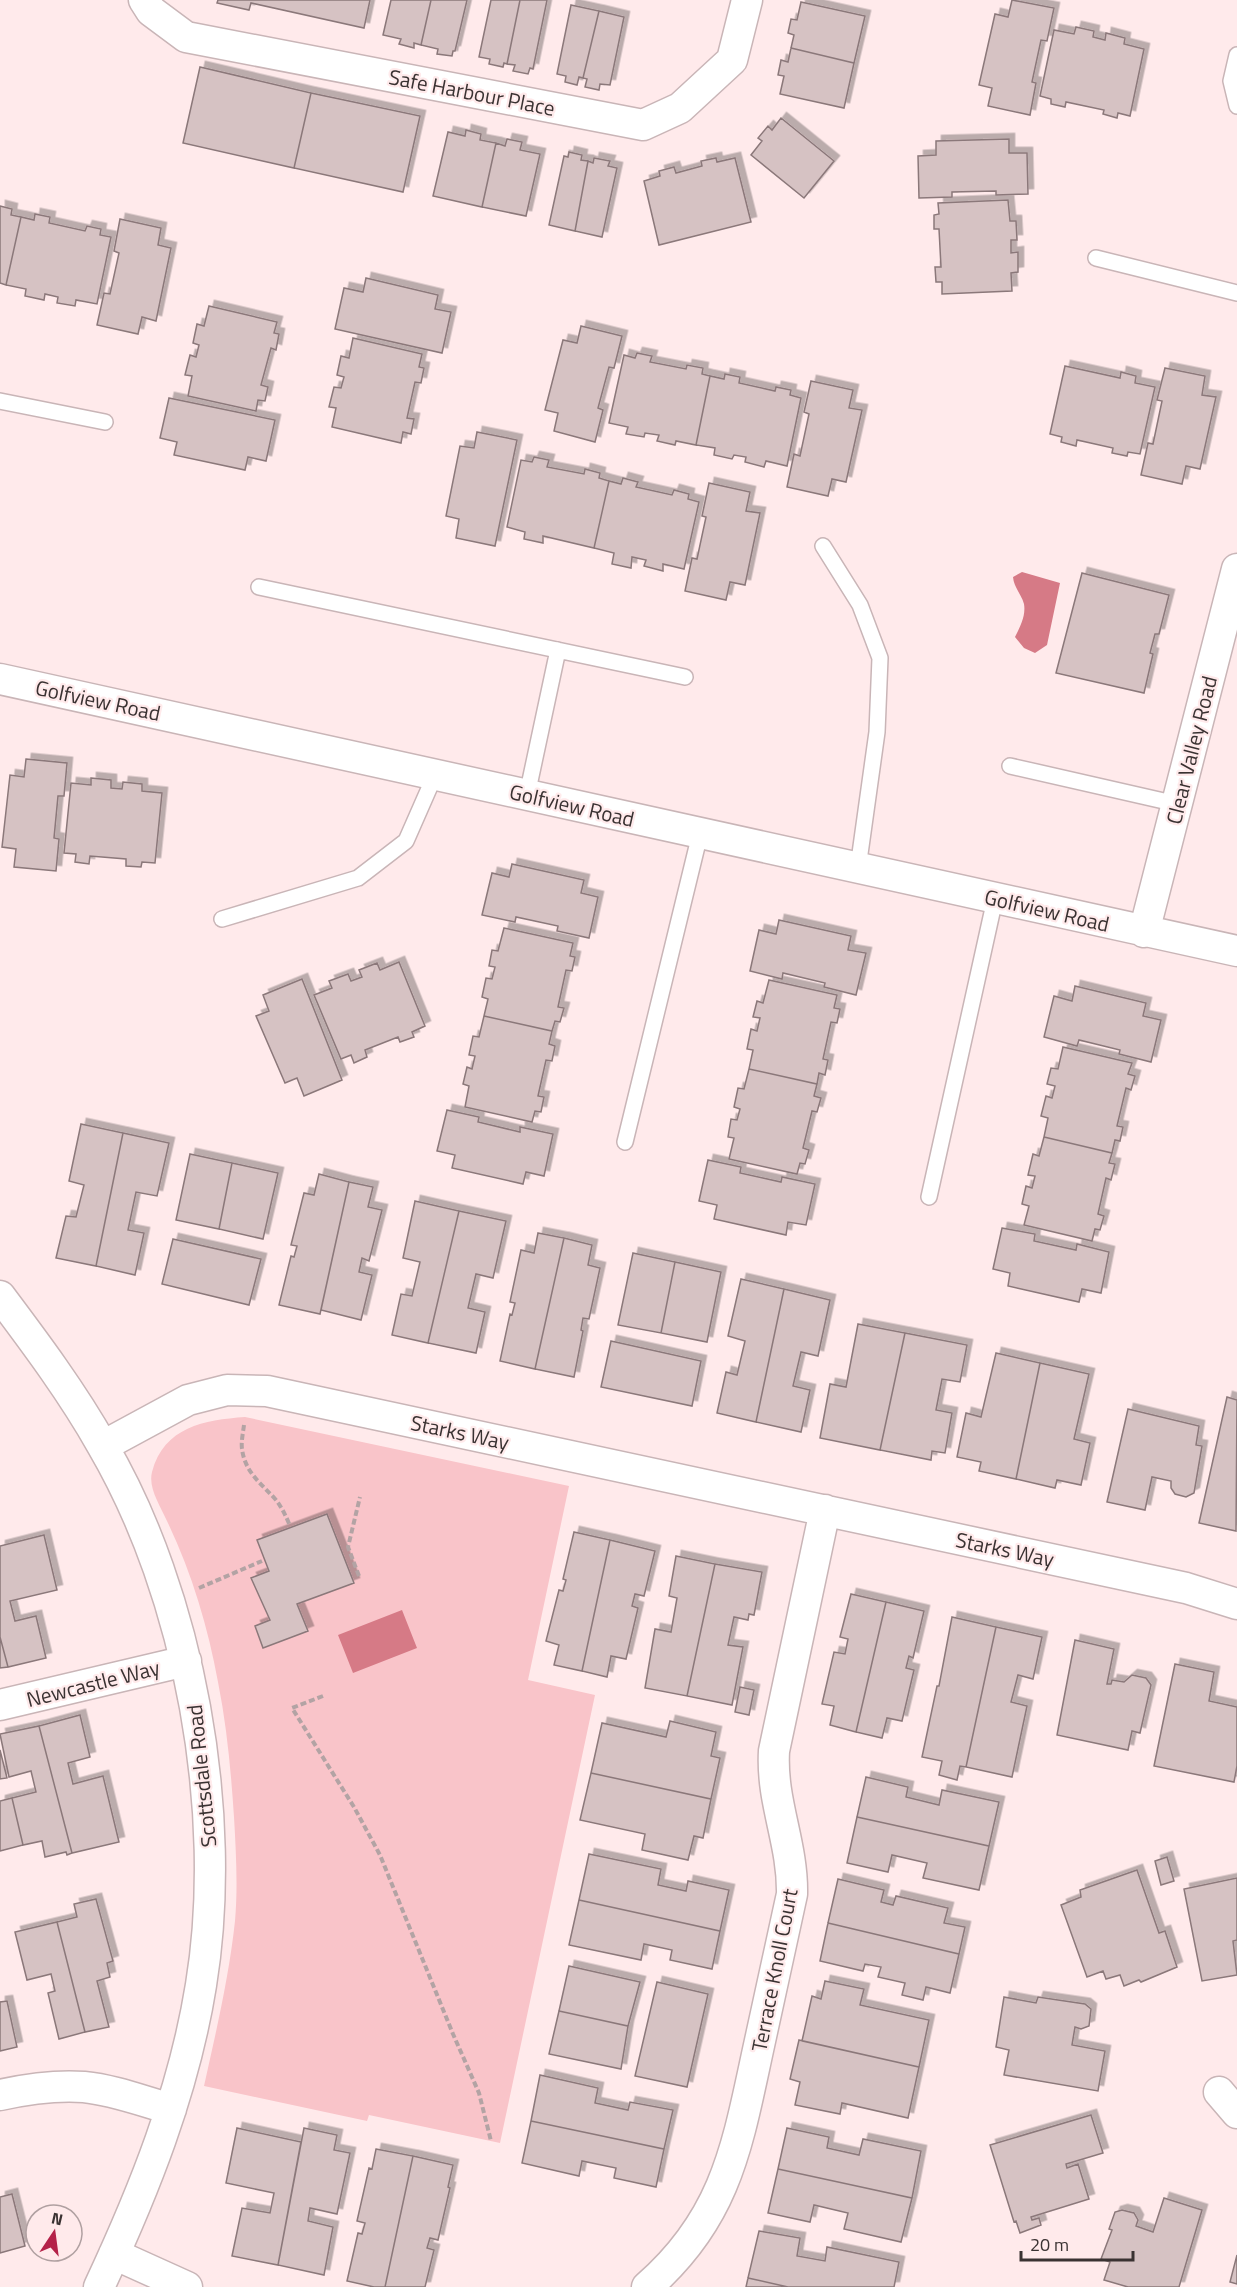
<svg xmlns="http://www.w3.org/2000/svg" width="1237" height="2287" viewBox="0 0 1237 2287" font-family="'Titillium Web',sans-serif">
<defs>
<filter id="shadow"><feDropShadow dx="5.5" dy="-5.5" stdDeviation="0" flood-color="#0004"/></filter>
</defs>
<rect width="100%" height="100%" fill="#ffeaeb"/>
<!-- green -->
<path fill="#f9c4c9" d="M245,1417L569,1486L528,1680L595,1695L500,2143L369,2115L367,2121L204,2086C216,2032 229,1977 235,1921C238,1887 236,1852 234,1817C231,1772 227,1727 218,1682C208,1627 191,1570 166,1519C160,1505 148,1488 152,1472C164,1427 204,1420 245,1417Z"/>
<!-- water -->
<path fill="#d67a86" d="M1022,572L1060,583L1047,645L1035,653L1024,648L1015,637C1020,627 1026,616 1024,604C1022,595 1014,588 1013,577Z
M402,1610L417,1648L353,1673L338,1635Z"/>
<!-- building -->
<path fill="#d6c2c3" stroke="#8b787a" stroke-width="1.5" filter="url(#shadow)" d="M218,0H370L364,28L251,3L249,10L217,3Z
M391,0H431L421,45L414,43V48L399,44L401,39L383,35Z
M431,0H467L455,51H453L452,56L437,54L438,49L421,45Z
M491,0H520L507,64L504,63L503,67L489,64L490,59L479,57Z
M520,0H547L533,69L530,68L528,74L513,71L515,65L507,64Z
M1012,0L1054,8L1047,41L1041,40L1032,82L1036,83L1030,115L988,106L992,88L979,85L995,14L1008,17Z
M801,2L865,16L854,63L791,48L794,35L788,33L791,19L797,20Z
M571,5L599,11L583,78L579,77L577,85L565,82L566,76L557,74Z
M599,11L624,17L610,85L600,84L599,90L585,87L587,79L583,78Z
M1076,27L1094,31L1093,37L1105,40L1106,33L1125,38L1124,44L1144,49L1130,116L1118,113L1117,118L1103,114L1104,110L1066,102L1065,107L1051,104V99L1040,96L1054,30L1074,34Z
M791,48L854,63L844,108L780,94L784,76L778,75L781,60L788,62Z
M200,67L311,93L294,168L183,143Z
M311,93L420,116L403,192L294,168Z
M781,118L834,161L804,198L751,155L762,141L758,138L768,126L772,130Z
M466,130L481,134L480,140L496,143L482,207L433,196L448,132L465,136Z
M507,139L522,142L520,150L540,154L526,216L482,207L496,143L505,146Z
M1009,139V153H1027L1028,194L996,195V191L952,192V197L919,198L918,156L936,155V141Z
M569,152L582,155L581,160L588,161L575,231L549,225L564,156L568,157Z
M594,158L610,161L608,166L617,168L602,237L575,231L588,161L593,163Z
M716,158L717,162L735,158L751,222L659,245L644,181L660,176L659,171L674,167L676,173L702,166L701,161Z
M1008,200L1010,221H1016L1017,240H1011V253L1018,252V272L1011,273L1012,291L942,294V282H936L935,267H941L939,229H934V215L939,214L938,203Z
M0,206L12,209L11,215L21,217L6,285L0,283Z
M35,214L50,217L49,223L85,231L87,226L101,229L100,235L111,237L97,304L76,300L75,306L57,303L58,297L45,294L44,300L25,296L26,289L6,285L21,217L34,220Z
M120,219L161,228L158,245L171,248L156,321L142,317L138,334L97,325L104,293L110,294L119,253L114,251Z
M366,278L438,295L435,309L451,312L442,353L335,329L344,288L363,292Z
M209,306L277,322L274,333L279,334L276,350L271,348L261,385L268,387L265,401L258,400L256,411L188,396L192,376L185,375L190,355L196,357L199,345L193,343L197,324L204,326Z
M581,326L622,336L614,368L609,367L598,408L603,410L595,442L554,431L558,413L545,410L563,340L577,343Z
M353,338L422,354L419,367L424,368L421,383L415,382L407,418L414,419L411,434L403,432L401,443L332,427L336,408L329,407L334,387L341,388L344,377L337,375L341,356L349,358Z
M637,353L652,356L650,362L686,369L687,365L703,368L702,374L710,376L696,445L676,441L675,445L657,441L659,435L645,433L644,437L626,434L628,427L609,423L624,355L635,358Z
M1065,366L1120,378L1121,372L1136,376L1135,383L1155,387L1140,454L1128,452L1127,456L1112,453L1113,448L1077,440L1076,446L1061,442L1062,437L1050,434Z
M1165,368L1205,376L1202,395L1216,397L1200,469L1186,466L1182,484L1141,475L1148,443L1153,444L1162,401L1157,400Z
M725,374L740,377L739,383L775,391L776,387L791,390L790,395L801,398L787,466L766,461L764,467L745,462L746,457L734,455L732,459L714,455L715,448L696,445L710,376L724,379Z
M811,381L853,390L849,408L862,410L846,482L832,479L828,496L787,487L794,454L800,456L809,414L804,412Z
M169,398L275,420L266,461L248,457L245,470L174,455L177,442L160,438Z
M477,432L517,440L495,546L456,538L459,519L446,516L460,446L474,448Z
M534,457L549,460L547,467L584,474L585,469L600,473L599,478L609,481L594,548L543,536V543L524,539L525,532L507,527L521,460L532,462Z
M623,478L638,482L636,487L672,495L674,490L689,494L688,499L699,502L684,569L663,564V571L644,566L646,560L632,557L631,568L612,564L614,553L594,548L609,481L621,484Z
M709,483L750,492L746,511L760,513L745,585L730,582L726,600L685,591L692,558L697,559L706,517L702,516Z
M1082,573L1169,595L1159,634H1155L1150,653L1153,654L1144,693L1056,673Z
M26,759L67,763L64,796H58L54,838L59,839L56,871L14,867L16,849L2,847L10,775L24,777Z
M91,778L111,780V788L122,789L123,782L142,784V791L162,793L155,863L142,862L141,867L126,866V859L90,856L89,864L75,862L76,854L64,853L71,783L91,785Z
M512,864L584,880L581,893L598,897L589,938L557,931L558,926L516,917L515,922L482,915L492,873L509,877Z
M779,920L851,936L848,950L866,953L856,995L824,987L825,983L783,973L782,979L750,971L759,930L776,934Z
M504,928L573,943L570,956L575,957L572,971L566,970L558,1007L564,1008L560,1022L555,1021L552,1031L484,1016L488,999L482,997L486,978L492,979L495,967L489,966L492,950L498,951Z
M399,962L425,1026L412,1032L414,1037L400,1042L398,1037L365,1050L367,1057L354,1063L351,1055L341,1059L314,995L332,988L329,981L348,974L351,981L362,977L359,970L377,963L380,970Z
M302,979L342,1080L304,1096L297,1078L285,1083L256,1016L269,1011L263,995Z
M769,980L837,995L834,1008L840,1009L837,1023L831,1022L823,1059L828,1060L825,1075L819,1073L817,1084L749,1069L753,1050L747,1049L751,1029L757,1031L760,1018L753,1017L757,1001L763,1003Z
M1075,986L1146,1003L1143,1016L1161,1020L1151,1062L1119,1054L1120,1050L1079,1040L1077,1046L1044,1037L1054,996L1072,1001Z
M484,1016L552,1031L549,1044L555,1046L552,1061L546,1060L538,1096L544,1097L541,1112L535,1111L532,1122L465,1107L469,1086L463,1084L467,1067L472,1069L475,1056L469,1055L473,1036L479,1037Z
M1063,1047L1132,1063L1128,1074L1135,1076L1131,1090L1126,1088L1117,1126L1123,1127L1120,1141L1115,1140L1112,1153L1044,1137L1048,1118L1041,1116L1046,1096L1052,1098L1055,1086L1047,1084L1051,1068L1058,1069Z
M749,1069L817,1084L814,1096L821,1098L817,1112L812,1111L803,1148L809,1150L805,1164L800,1163L797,1174L729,1159L734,1138L728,1137L731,1119L737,1120L740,1109L734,1107L738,1088L744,1089Z
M447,1110L479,1117L478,1122L520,1132V1127L553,1134L544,1176L526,1172L523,1184L452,1168L455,1155L437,1151Z
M81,1124L123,1133L96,1266L56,1258L66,1216L76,1217L84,1185L69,1181Z
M123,1133L169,1143L157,1196L136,1192L128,1230L144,1233L135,1275L96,1266Z
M1044,1137L1112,1153L1109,1163L1115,1164L1111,1180L1106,1178L1098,1214L1104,1216L1100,1230L1095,1229L1092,1241L1024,1225L1029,1206L1022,1204L1026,1186L1032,1188L1035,1176L1028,1175L1033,1154L1039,1156Z
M190,1154L232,1163L219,1229L176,1220Z
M708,1160L741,1167L740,1173L781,1182L782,1177L815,1184L806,1225L788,1222L786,1235L714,1219L717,1205L699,1201Z
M232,1163L278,1173L263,1239L219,1229Z
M319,1174L349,1182L320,1314L279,1305L291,1256L294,1257L297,1246L291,1245L304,1193L314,1195Z
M349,1182L373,1187L368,1207L382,1210L369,1261L362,1258L359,1272L372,1275L361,1320L321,1310Z
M415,1201L459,1211L428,1343L392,1335L401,1294L412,1296L420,1262L403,1258Z
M459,1211L506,1221L493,1278L476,1274L468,1308L485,1312L476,1353L428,1343Z
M1002,1228L1035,1234L1034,1241L1076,1250L1077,1244L1109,1252L1101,1293L1082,1289L1079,1302L1008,1286L1010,1273L993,1269Z
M538,1233L564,1238L535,1369L500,1361L510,1314L512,1315L515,1303L510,1302L521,1250L534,1253Z
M564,1238L592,1245L588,1265L600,1268L589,1319L583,1318L581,1330L583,1331L574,1377L535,1369Z
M173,1239L261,1259L249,1305L162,1284Z
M633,1253L675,1262L661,1333L618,1325Z
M675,1262L721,1272L707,1342L661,1333Z
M741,1279L784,1289L756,1422L717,1413L726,1372L737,1375L745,1341L728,1336Z
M784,1289L830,1300L818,1356L801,1352L793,1386L810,1390L801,1432L756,1422Z
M858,1324L905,1333L880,1450L820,1438L830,1384L846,1387Z
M905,1333L967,1345L960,1382L942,1379L936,1410L952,1413L945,1453L932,1451L931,1460L880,1450Z
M611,1341L701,1361L692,1406L601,1387Z
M996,1353L1040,1363L1016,1479L979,1471L981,1462L957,1457L966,1413L981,1417Z
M1040,1363L1089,1374L1074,1439L1090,1443L1081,1485L1057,1480L1055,1488L1016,1479Z
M1227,1397L1237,1400L1236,1531L1199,1523Z
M1128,1409L1199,1426L1196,1445L1202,1446L1194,1493L1186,1497L1175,1494L1171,1488V1481L1152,1477L1145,1510L1107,1502Z
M327,1514L354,1583L297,1604L308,1631L263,1648L255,1626L270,1620L251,1578L269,1571L257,1540Z
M574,1532L610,1540L582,1671L554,1665L559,1645L546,1641L559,1590L563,1591L566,1580L563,1579Z
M44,1535L57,1590L10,1601L15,1621L36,1616L46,1658L8,1667L0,1637V1546Z
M610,1540L655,1551L644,1596L635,1594L632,1606L638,1608L626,1659L611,1656L607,1677L582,1671Z
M676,1556L715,1564L687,1696L645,1688L655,1629L671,1632L677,1598L669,1596Z
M715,1564L762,1572L754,1615L749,1614L748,1620L734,1617L728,1645L743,1647L732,1705L687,1696Z
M851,1594L886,1602L856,1732L830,1725L834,1706L822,1704L834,1652L845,1654L848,1639L840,1637Z
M886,1602L924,1611L913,1658L909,1656L906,1668L914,1670L902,1721L887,1718L882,1738L856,1732Z
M952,1617L996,1627L966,1767L960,1766L957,1780L939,1775L942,1761L922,1757L937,1686H939Z
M996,1627L1042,1637L1033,1679L1018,1675L1011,1702L1027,1706L1012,1777L966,1767Z
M0,1637L8,1667L0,1668Z
M1075,1640L1114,1649L1107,1684H1111L1112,1680L1124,1682L1132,1675L1146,1678L1151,1685L1140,1733L1132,1731L1128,1750L1057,1735Z
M1175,1664L1214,1672L1209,1701L1237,1707V1766L1234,1782L1154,1766Z
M740,1687L754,1690L749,1715L735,1712Z
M80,1715L90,1757L68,1763L73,1784L103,1776L119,1842L72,1853L39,1726Z
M670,1721L716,1732L711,1756L720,1758L711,1799L591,1773L602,1723L666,1737Z
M39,1726L72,1853L67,1855L66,1852L45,1857L42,1841L23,1845L12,1798L36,1792L31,1771L9,1777L0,1734Z
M0,1750L7,1778L0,1779Z
M591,1773L711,1799L703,1838L694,1836L688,1860L642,1850L645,1834L580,1820Z
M866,1777L908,1787L906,1797L939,1805L942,1790L999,1802L989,1846L857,1817Z
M12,1798L23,1845L0,1851V1801Z
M857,1817L989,1846L979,1890L923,1878L927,1863L892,1855L888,1872L847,1863Z
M589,1854L661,1869L658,1885L686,1891L688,1881L729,1890L720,1931L579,1900Z
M1167,1857L1174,1881L1161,1885L1155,1861Z
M1137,1870L1159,1933L1165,1931L1177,1967L1141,1982L1139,1980L1124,1986L1120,1975L1106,1979L1103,1971L1087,1977L1061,1905L1081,1897L1080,1890Z
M1237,1878V1940L1233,1941L1237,1975L1202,1981L1184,1889Z
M838,1879L884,1890L881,1902L893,1905L896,1896L948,1908L944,1923L965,1927L959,1954L828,1923Z
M96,1899L113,1961L107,1963L110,1977L97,1981L109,2027L85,2032L57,1922L77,1917L74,1904Z
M579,1900L720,1931L712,1969L670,1960L672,1950L644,1944L641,1960L569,1945Z
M57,1922L85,2032L59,2039L48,1993L55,1991L51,1974L27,1980L15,1932Z
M828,1923L959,1954L950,1993L926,1987L923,2000L902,1995L905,1983L878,1977L881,1967L865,1964L863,1971L820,1961Z
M569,1966L640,1982L628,2026L559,2011Z
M825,1981L864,1989L860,2005L929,2020L919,2067L802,2041L812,1996L821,1999Z
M657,1982L708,1994L687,2087L635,2076Z
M1004,1997L1036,2003L1038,1997L1085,2004L1091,2009L1089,2026L1081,2029L1075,2027L1072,2045L1105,2051L1098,2091L1004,2075L1009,2050L996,2047Z
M7,2001L17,2047L0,2051V2002Z
M559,2011L628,2026L621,2069L549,2054Z
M799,2040L919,2067L908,2118L842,2103L840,2114L795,2105L800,2082L790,2079Z
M540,2075L598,2088L595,2103L628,2110L630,2102L673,2110L664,2149L531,2121Z
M1091,2115L1103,2153L1066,2164L1067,2168L1078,2164L1089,2199L1031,2217L1032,2220L1039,2218L1041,2225L1020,2233L1016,2221L1014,2222L990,2145Z
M531,2121L664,2149L656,2187L614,2178L616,2168L582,2161L579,2176L522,2163Z
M237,2128L301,2142L278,2265L232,2256L242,2208L270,2213L274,2193L226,2183Z
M304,2128L337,2135L334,2150L350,2153L337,2214L310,2208L308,2221L333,2227L324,2275L278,2265Z
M787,2128L829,2137L827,2148L859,2155L863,2139L921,2151L912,2198L778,2169Z
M376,2149L413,2156L385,2287H374L347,2281L358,2233L362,2234L365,2223L357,2221L369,2168L372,2169Z
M413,2156L453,2165L448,2187L450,2188L438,2240L430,2238L427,2248L434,2250L425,2287H385Z
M778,2169L912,2198L901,2242L844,2229L848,2213L814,2205L810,2222L768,2213Z
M12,2194L25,2246L0,2253V2197Z
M1164,2198L1202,2210L1179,2287H1128L1104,2280L1110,2262L1101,2259L1112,2230L1109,2229L1115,2212L1122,2210L1134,2213L1138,2220L1136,2226L1153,2232Z
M759,2231L800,2238L797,2256L825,2261L827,2247L899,2262L894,2287H788L748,2278Z
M1237,2255V2284L1230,2282Z
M748,2278L788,2287H746Z"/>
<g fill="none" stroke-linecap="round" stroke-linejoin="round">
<defs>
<path id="service" d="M1237,55L1231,81L1237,106
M1096,258L1237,293
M0,401L105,422
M823,546L860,605L880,658L877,732L858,868
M259,587L685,677
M1010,766L1177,804
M527,795L558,650
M222,919L358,878L406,841L435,775
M625,1142L700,834
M929,1197L995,899"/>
<path id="minor" d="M144,0L151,11L186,37L643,125L680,108L732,60L747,0
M0,679L1237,951
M1144,932L1237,569
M0,1296C36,1344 72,1392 102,1445C190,1595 229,1814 201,1985C184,2091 144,2191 99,2287
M103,1446L188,1400L227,1390L267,1391L1186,1588L1237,1604
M0,1705L186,1661
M1219,2092L1237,2113
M0,2095C27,2089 56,2085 84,2087C114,2090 142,2101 171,2109
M114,2254L187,2287
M647,2287C726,2218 737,2147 758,2050C769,1998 781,1946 792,1894C793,1843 771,1802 774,1751L825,1510"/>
</defs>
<!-- service casing -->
<use href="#service" stroke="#c9b5b7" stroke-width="18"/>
<!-- minor casing -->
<use href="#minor" stroke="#c9b5b7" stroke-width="33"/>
<!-- path -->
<path stroke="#b3a3a4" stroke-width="4" stroke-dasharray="6 3" stroke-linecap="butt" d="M244,1425C243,1433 241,1442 242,1449C245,1473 262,1484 276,1500C282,1508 286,1516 290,1526
M359,1576L348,1547L360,1497
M199,1588L262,1561
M323,1696L292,1708L354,1807L380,1855L453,2034L479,2093L491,2141"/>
<!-- service -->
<use href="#service" stroke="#fff" stroke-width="15"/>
<!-- minor -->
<use href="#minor" stroke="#fff" stroke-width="30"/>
</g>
<g text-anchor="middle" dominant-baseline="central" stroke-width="4.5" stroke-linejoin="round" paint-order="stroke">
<!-- street labels -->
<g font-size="21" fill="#3a3232" stroke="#ffeaeb">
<text transform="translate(472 92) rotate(11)">Safe Harbour Place</text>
<text transform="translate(98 700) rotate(12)">Golfview Road</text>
<text transform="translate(1191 750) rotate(-76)">Clear Valley Road</text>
<text transform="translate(572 805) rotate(13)">Golfview Road</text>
<text transform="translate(1047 910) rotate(13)">Golfview Road</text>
<text transform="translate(460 1432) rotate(12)">Starks Way</text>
<text transform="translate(1005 1549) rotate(12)">Starks Way</text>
<text transform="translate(93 1683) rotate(-14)">Newcastle Way</text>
<text transform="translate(201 1776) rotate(-96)">Scottsdale Road</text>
<text transform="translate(774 1970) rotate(-79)">Terrace Knoll Court</text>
</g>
</g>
<!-- north arrow -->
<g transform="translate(54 2233) rotate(13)"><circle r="28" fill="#ffeaeb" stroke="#b0a0a1" stroke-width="1.5"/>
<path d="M0-4.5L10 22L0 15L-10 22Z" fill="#b42249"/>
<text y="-9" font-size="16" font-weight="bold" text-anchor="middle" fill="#3a3232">N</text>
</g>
<!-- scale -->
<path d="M1021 2251v9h112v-9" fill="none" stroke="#3a3232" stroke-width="3"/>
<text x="1030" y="2251" font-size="18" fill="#3a3232" stroke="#ffeaeb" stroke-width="4.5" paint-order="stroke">20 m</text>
</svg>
